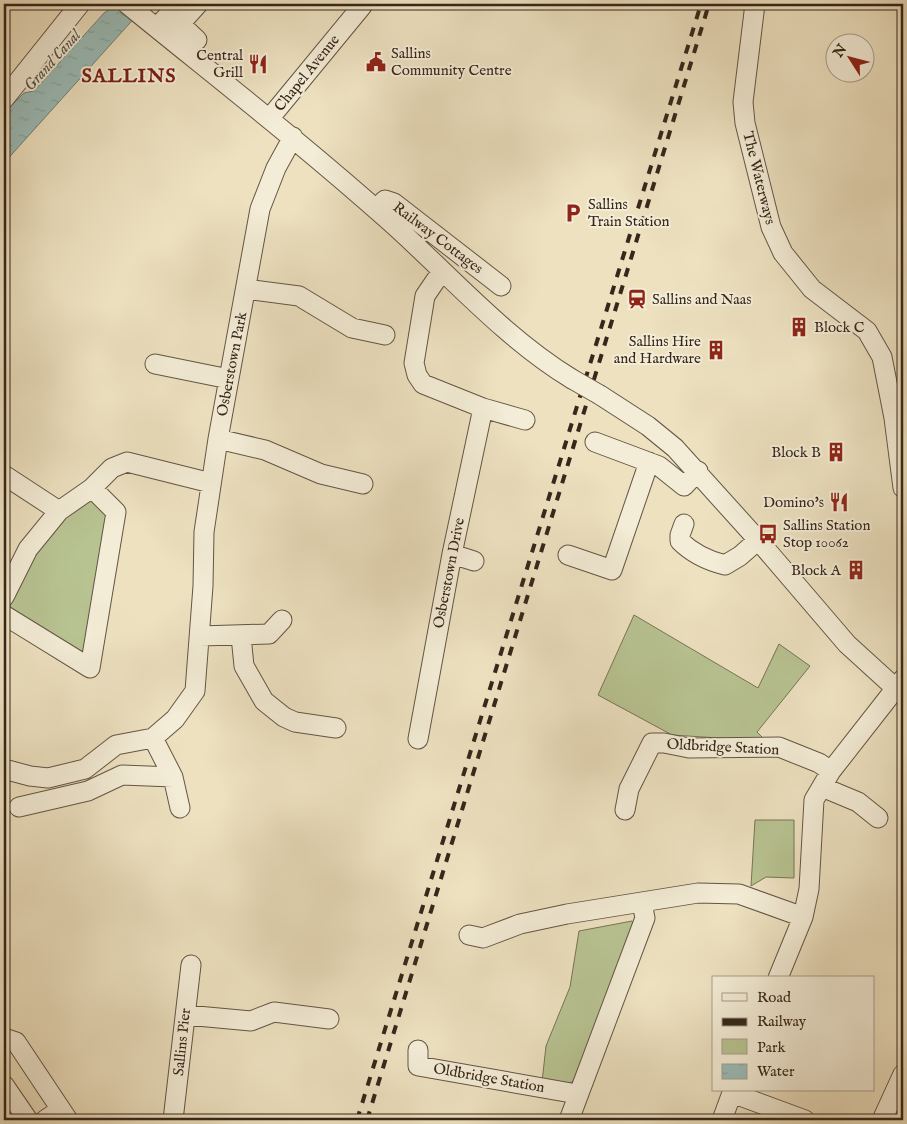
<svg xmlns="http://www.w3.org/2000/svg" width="907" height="1124" viewBox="0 0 907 1124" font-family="'IM FELL English',serif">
<defs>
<pattern id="water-ripples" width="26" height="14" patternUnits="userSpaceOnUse" patternTransform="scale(1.25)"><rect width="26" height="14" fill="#9abcb8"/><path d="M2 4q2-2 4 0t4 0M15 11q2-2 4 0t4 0" fill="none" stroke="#85a19e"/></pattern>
</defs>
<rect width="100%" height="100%" fill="#ede1c0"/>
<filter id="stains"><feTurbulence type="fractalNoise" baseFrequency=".004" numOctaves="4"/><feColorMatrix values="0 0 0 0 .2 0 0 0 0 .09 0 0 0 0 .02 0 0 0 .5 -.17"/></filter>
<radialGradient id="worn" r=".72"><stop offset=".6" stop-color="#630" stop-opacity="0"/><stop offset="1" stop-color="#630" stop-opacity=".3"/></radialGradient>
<!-- green -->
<path fill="#b8c392" stroke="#777456" d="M96,490L116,516L88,664L4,610V602L40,542Z
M634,615L758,688L779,644L810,666L757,732L766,741L672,735L598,695Z
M755,820H794V878L766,877L751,886Z
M632,921L634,926L576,1079L567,1085L542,1082L546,1046L570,987L579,931Z"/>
<!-- water -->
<path fill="url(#water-ripples)" stroke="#728079" d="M117,4H147L4,163V113L24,93L34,91L104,13Z"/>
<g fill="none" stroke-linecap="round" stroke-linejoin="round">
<defs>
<path id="minor" d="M127,4C214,75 303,144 387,219C448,273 502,336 572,379
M755,4L743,102L745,123L771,227L783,253L812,289L867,331L882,357L894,418L903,488
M157,27L179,4
M197,40L180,24L198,4
M4,99L80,4
M269,119L362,6L361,4
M376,209L385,200L394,203L501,286
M246,289L299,296L352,328L385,335
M155,364L229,379
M600,395L648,426L675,448L758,540L847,644L903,695
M483,408L525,420
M218,439L265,450L321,474L363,484
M595,442L659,466L684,486L698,471
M4,475L59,511L92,488L112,468L127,462L211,483
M684,524L680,535V541C692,553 709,561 725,565L740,556L758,540
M452,554L474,561
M568,555L612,570L649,462
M4,597L28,549L59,511
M4,615L90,668L116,512L92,488
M200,636L269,634L282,620
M241,636L244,666L264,701L284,717L295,722L336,728
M153,738L173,777L180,808
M418,739L452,554L483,408L423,384L417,375L414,363L425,296L442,271
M4,769L30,776L48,778L85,769L116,745L153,738L175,719L195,691L203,586L204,532L218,439L260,209L276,168L293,137
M822,787L858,802L878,818
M19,807L88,791L122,775L173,777
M625,810L629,789L652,743H664L689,748L779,747L819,763L831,771
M469,935L483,938L520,924L567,914L698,893L739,894L803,917
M778,978L803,917L809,889L814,800L831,771L903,679
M186,1015L251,1021L274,1012L329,1019
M4,1038L16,1042L68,1120
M418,1050V1066L577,1094
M4,1085L28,1120
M732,1093L805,1120
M45,1120L60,1110
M173,1120L191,965
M569,1120L645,918L642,903
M722,1120L733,1090
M882,1120L903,1074"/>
</defs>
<!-- minor casing -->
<use href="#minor" stroke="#645544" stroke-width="21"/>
<!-- minor -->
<use href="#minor" stroke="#f3ecd6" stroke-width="19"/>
<!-- rail -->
<path stroke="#36261b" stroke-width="4" stroke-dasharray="9 9" stroke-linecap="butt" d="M357,1120L701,4
M367,1120L709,4"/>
<defs>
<path id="minor-bridge" d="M572,379L600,395"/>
</defs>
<!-- minor-bridge casing -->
<use href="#minor-bridge" stroke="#645544" stroke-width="21" stroke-linecap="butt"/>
<!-- minor-bridge -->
<use href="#minor-bridge" stroke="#f3ecd6" stroke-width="19"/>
</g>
<!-- icons -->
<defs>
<symbol id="civic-bare" viewBox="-9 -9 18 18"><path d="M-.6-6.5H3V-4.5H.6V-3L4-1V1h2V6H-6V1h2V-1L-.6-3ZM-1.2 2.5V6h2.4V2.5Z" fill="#8f2418" stroke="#f3ecd6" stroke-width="2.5" paint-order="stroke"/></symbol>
<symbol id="restaurant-bare" viewBox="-9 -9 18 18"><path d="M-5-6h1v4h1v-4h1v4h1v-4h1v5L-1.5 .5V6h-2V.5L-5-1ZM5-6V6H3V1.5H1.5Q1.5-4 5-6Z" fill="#8f2418" stroke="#f3ecd6" stroke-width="2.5" paint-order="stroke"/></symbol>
<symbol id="parking-bare" viewBox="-9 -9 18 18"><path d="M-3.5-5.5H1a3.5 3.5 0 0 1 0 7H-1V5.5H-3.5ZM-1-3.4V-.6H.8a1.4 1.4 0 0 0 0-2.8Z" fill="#8f2418" stroke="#f3ecd6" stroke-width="2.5" paint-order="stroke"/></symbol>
<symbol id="station-bare" viewBox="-9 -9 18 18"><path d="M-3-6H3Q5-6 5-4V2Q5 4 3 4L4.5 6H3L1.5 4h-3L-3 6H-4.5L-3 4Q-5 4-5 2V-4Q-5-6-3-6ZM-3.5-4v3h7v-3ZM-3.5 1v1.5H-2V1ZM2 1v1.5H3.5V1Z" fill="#8f2418" stroke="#f3ecd6" stroke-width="2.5" paint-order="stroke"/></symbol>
<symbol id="building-bare" viewBox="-9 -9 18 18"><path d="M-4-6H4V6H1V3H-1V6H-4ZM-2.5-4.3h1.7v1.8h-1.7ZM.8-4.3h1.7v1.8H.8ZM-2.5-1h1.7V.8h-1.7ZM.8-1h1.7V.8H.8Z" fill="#8f2418" stroke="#f3ecd6" stroke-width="2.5" paint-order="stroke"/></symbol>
<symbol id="bus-bare" viewBox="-9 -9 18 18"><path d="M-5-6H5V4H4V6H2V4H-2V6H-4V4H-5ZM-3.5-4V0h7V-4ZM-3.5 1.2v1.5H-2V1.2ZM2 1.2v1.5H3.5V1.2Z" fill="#8f2418" stroke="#f3ecd6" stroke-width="2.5" paint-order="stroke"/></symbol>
</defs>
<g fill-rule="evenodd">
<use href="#civic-bare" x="362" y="48" width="28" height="28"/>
<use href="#restaurant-bare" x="244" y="50" width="28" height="28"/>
<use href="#parking-bare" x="559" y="199" width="28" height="28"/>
<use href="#station-bare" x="623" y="285" width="28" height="28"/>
<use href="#building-bare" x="785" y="313" width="28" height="28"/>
<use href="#building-bare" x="702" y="336" width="28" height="28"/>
<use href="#building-bare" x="822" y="438" width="28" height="28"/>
<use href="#restaurant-bare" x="825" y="488" width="28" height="28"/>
<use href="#bus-bare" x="754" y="520" width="28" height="28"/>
<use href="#building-bare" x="842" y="556" width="28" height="28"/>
</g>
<g text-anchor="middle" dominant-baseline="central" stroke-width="4" stroke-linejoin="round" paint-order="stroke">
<!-- poi labels -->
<g font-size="15" fill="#36261b" stroke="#f3ecd6" text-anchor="start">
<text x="391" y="53">Sallins<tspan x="391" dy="17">Community Centre</tspan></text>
<text x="243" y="55" text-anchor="end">Central<tspan x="243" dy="17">Grill</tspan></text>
<text x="588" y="204">Sallins<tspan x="588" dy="17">Train Station</tspan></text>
<text x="652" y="299">Sallins and Naas</text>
<text x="814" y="327">Block C</text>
<text x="701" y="341" text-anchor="end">Sallins Hire<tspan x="701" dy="17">and Hardware</tspan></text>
<text x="821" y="452" text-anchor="end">Block B</text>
<text x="824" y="502" text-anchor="end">Domino's</text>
<text x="783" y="525">Sallins Station<tspan x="783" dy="17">Stop 10062</tspan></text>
<text x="841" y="570" text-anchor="end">Block A</text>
</g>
<!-- street labels -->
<g font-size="15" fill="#36261b" stroke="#f3ecd6">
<text transform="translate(307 73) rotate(-51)">Chapel Avenue</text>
<text transform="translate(759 178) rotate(76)">The Waterways</text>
<text transform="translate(438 238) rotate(37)">Railway Cottages</text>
<text transform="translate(232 364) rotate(-79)">Osberstown Park</text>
<text transform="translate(449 573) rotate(-79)">Osberstown Drive</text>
<text transform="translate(723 747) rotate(3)">Oldbridge Station</text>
<text transform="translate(182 1042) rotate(-84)">Sallins Pier</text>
<text transform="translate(489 1078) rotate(10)">Oldbridge Station</text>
</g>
<!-- water labels -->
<g font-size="16" font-style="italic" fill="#54534a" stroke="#f3ecd6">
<text transform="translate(53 61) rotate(-48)">Grand Canal</text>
</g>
<!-- district labels -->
<g font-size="20" font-weight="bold" letter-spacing="1" fill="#7a1f14" stroke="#f3ecd6">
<text x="129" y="76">SALLINS</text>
</g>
</g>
<!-- margin -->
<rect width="907" height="1124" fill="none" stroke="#ede1c0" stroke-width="20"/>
<rect x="5" y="5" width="897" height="1114" fill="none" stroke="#36261b" stroke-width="2.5"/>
<rect x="10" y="10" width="887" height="1104" fill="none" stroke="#36261b"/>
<!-- legend -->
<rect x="712" y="976" width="162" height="115" fill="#f3ecd6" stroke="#a79d8b"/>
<rect x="722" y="993" width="25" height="8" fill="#f3ecd6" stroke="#a79d8b"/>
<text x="757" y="1002" font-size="15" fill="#36261b">Road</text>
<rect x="722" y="1018" width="25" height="8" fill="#36261b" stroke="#a79d8b"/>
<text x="757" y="1026" font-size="15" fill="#36261b">Railway</text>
<rect x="722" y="1039" width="25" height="15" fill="#b8c392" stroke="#a79d8b"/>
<text x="757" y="1052" font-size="15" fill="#36261b">Park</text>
<rect x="722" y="1064" width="25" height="15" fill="url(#water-ripples)" stroke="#a79d8b"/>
<text x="757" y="1076" font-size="15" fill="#36261b">Water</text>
<!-- north arrow -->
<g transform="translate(850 58) rotate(306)"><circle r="24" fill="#f3ecd6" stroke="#a79d8b"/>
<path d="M0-4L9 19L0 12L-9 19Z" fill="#8f2418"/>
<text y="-8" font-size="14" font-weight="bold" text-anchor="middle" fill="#36261b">N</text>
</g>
<rect width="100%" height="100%" filter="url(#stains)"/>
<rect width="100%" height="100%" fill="url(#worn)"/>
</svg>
